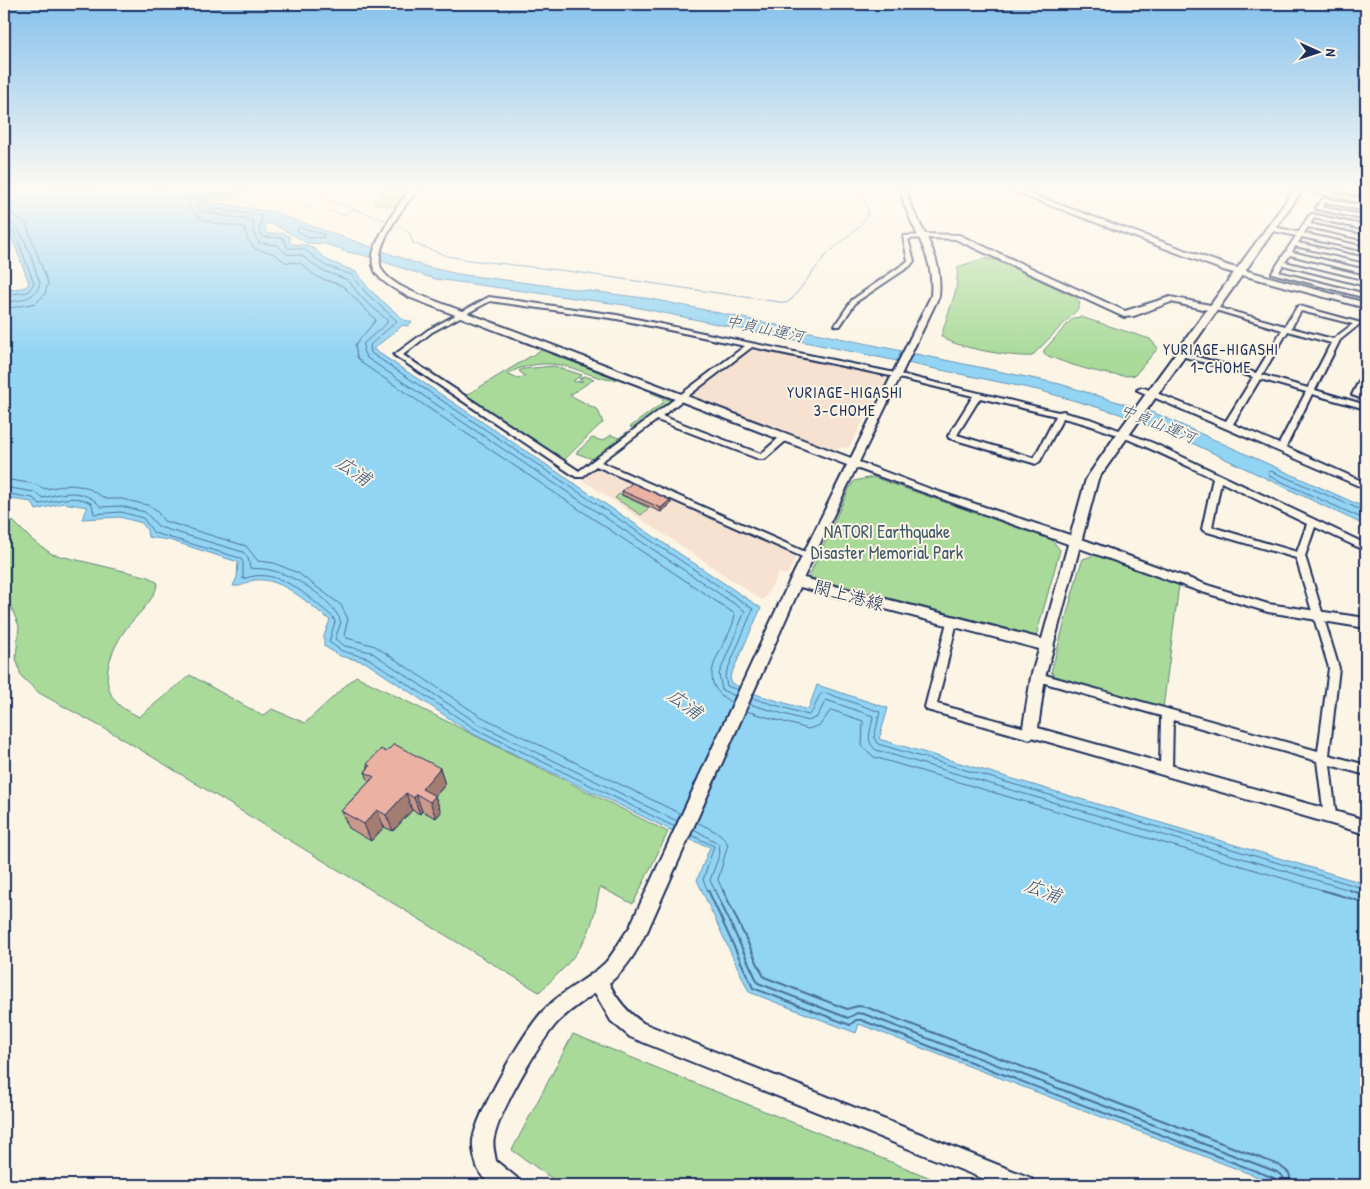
<svg xmlns="http://www.w3.org/2000/svg" width="1370" height="1189" viewBox="0 0 1370 1189" font-family="'Patrick Hand','Klee One',sans-serif">
<rect width="100%" height="100%" fill="#fcf5e5"/>
<filter id="ink" filterUnits="userSpaceOnUse"><feTurbulence type="fractalNoise" baseFrequency=".02" numOctaves="2"/><feDisplacementMap in="SourceGraphic" scale="10" xChannelSelector="R" yChannelSelector="G"/><feConvolveMatrix kernelMatrix="1 2 1 2 8 2 1 2 1" color-interpolation-filters="sRGB"/></filter>
<g filter="url(#ink)">
<!-- built -->
<path fill="#f7e1d1" d="M751,349L788,355L885,376L887,379L849,447L831,449L691,398L690,395Z
M598,469L792,554L795,559L787,575L779,573L766,596L762,600L581,479L592,470Z"/>
<!-- green -->
<path fill="#aada9a" stroke="#62847c" d="M409,189L394,207L374,203L380,197L381,191Z
M984,258L995,260L1074,296L1080,302L1078,309L1032,356C1017,358 950,347 941,336L956,290L958,267Z
M1081,317L1150,339L1158,348L1135,375C1117,380 1062,363 1044,354V350L1073,318Z
M541,350L617,379C607,384 576,367 560,365C541,362 523,365 507,374L518,379L525,376L519,371L523,369L554,366L582,375L573,381L575,382L583,381L579,379L584,376L594,379L570,395L598,410L603,423C599,424 570,455 563,461L465,396Z
M653,392L672,401L635,429L630,427L664,402L662,400L664,398L651,393Z
M627,432L630,433L595,460L576,453L592,438L603,441L611,435L619,438Z
M873,477L1052,540L1060,550L1036,636L810,578L809,576L849,489L854,481Z
M619,494L649,508L641,515L615,498Z
M4,514L10,518L32,540L52,554L149,577L158,583C153,603 137,614 125,630C110,652 97,684 119,705C124,710 133,713 139,717L190,675L263,716L272,709L305,723L356,676L668,832L633,904L600,887C597,900 595,914 591,925C582,952 559,974 539,992L118,736L39,693L21,676L16,658L19,626L9,602L4,599Z
M1095,555L1179,585L1163,708L1056,677L1051,672L1079,570L1083,559Z
M573,1034L948,1185H561L512,1150Z"/>
<!-- water -->
<path fill="#92d4f4" stroke="#6292b8" d="M4,189H256L230,200L205,201L273,212L427,267L458,274L652,299L1060,384L1157,414L1366,508V526L1192,443L1117,413L1038,390L625,305L435,279L363,255L342,251V249L325,244L307,243L275,225L265,223L266,234L283,233L290,237V244L307,245L316,250L327,260L356,272L369,289L404,320L412,322L408,326L403,325L373,349L761,608L730,677L731,683L755,694L808,710L817,685L888,708L879,739L1366,884V1185H1279L859,1024L856,1033L749,992L697,880L710,847L691,840L471,733L365,662L340,656L324,646V636L330,620C309,605 283,577 255,580C245,581 246,587 233,586L237,577L238,562L169,540L148,537L147,530L142,523L120,517L82,519L88,507L63,503L36,510L32,502L4,498V291L26,287L29,283L11,235L4,230Z"/>
<g fill="none" stroke-linecap="round" stroke-linejoin="round">
<!-- shore-far1 -->
<path stroke="#4b719a" stroke-width="1" d="M192,189L188,204C198,226 223,224 244,227L248,240L255,249L273,253L285,262L300,263L317,277L343,286L376,320L355,345L357,357L363,364L735,614C731,647 687,677 732,703
M204,189L196,199L201,211L253,221L254,234L259,243L278,245L286,254L301,255L321,270L348,280L362,298L387,320V323L364,343L363,351L367,358L745,611L719,674L722,690L735,696
M245,189L229,194L207,195L202,202L209,208L262,216L259,232L263,237L283,238L288,248L304,249L324,265L352,275L366,293L397,321L370,345L371,353L753,609L725,676L727,686L738,690
M4,213L14,215L26,224L48,283L45,294L36,303L4,309
M4,220C24,223 33,265 40,283C35,300 19,301 4,302
M4,226L15,233L34,283L28,292L4,295
M300,227L323,234L324,237L309,238L297,230Z
M4,479L35,484L45,489L70,485L86,487L106,499H122L147,505L155,509L164,521L246,546L258,561L274,563L298,573L341,605L348,619L344,635L347,638L375,646L480,716L681,814
M4,487L34,492L43,498C64,492 85,488 101,507L121,506L145,512L159,527L243,552L248,558L250,568C256,569 263,568 270,570C294,575 332,598 341,622L335,639L345,646L371,652L477,723L677,821
M4,493L33,498L40,504C57,501 76,493 92,504L94,514L121,512L143,518L154,533L240,558L243,562V579C278,565 308,597 333,617L335,622L329,642L342,651L368,658L474,728L675,827
M1366,512L1271,471L1268,472L1269,476L1366,520
M752,698L808,715C817,710 815,698 823,692L880,712L874,738L878,744L1366,889
M749,704L808,721L817,717L826,700L873,716C872,729 864,740 876,750L1353,891
M746,711L808,729L820,725L831,710L863,721L862,746L874,757L1326,891
M697,822L720,834L728,844L718,880L723,891
M694,829L719,844L720,853L710,880L715,891
M691,835L714,846L703,880L708,891"/>
<!-- shore -->
<path stroke="#4b719a" stroke-width="2" d="M708,890L753,988L850,1025L856,1020H861L1274,1178L1278,1185
M715,890L758,983L848,1018L857,1013L864,1014L1277,1172L1283,1177L1285,1185
M723,890L764,977L847,1009L858,1006L866,1007L1279,1165L1289,1173L1292,1185
M1322,890L1366,903
M1349,890L1366,895"/>
<!-- stream -->
<path stroke="#6292b8" stroke-width="1" d="M310,189L324,199L385,220
M302,209L312,206
M330,211L343,215L353,210
M399,225L410,234L413,243L447,256L469,260L568,271L786,303L792,299L825,256L859,227L866,217L868,212L862,189"/>
<defs>
<path id="minor" d="M1332,189H1344L1366,193V197Z
M1324,198L1366,207V211L1325,202L1322,207L1366,216V220L1316,209V207Z
M1312,214L1366,226V230L1314,218L1310,224L1366,236V240L1308,227L1298,243L1366,258V262L1295,246L1292,252L1366,270V274L1290,255L1285,262L1366,282V286L1283,265L1279,272L1366,294V298L1272,273L1309,216Z
M925,235V237L923,238L908,239L914,261L910,266L856,302L840,326H836L835,325L852,300L908,261L903,236Z
M489,297L617,315L895,373L1058,412L1064,411L1065,413L1090,419L1153,443L1366,544V551L1315,527L1305,556L1339,668L1329,755L1366,765V775L1330,765L1336,816L1334,820L1330,821L1326,820L1324,816L1317,761L1173,720L1172,769L1170,773L1166,774L1162,773L1160,769L1161,716L1038,681L1034,680L1033,677L1034,674L1038,673L1318,751L1329,668L1296,558L1204,531L1202,529L1213,478C1164,455 1115,430 1063,418L1040,461L1036,464L1033,463L949,438L948,436L973,396L895,377L752,347L662,416L761,454L782,435H788V439L765,459H759L657,420L601,462L810,554L812,556L807,559L596,466L582,477H576L394,355L428,330ZM490,301L617,319L745,346L579,471L403,355L432,332ZM980,398L1056,416L1034,458L957,435ZM1221,482L1307,524L1297,552L1212,527Z
M1299,306L1361,323L1340,340L1315,390L1366,405V409L1312,394L1286,447L1366,483V489L1137,390L1141,388H1144L1226,421L1253,377L1175,354L1179,352L1256,373L1282,330L1209,308L1212,306L1285,326L1297,307ZM1301,311L1353,324L1333,339L1291,328ZM1288,331L1331,343L1308,388L1262,375ZM1260,379L1306,392L1279,444L1233,424Z
M1363,373H1366V382L1360,394L1366,396V400L1352,395Z
M952,618L957,622L937,704L1029,729L1033,727L1037,729L1039,732L1037,735L1030,739L927,710L925,707L947,622Z"/>
<path id="tertiary" d="M412,189H419C405,204 367,253 384,273C392,283 406,289 417,294L851,458L931,296C935,249 909,231 900,189H906L910,204L925,234L959,235L1125,311L1170,297L1215,306L1216,308L1212,311L1171,302L1134,316L1124,317L955,239L927,238C937,258 941,274 939,296L859,462L933,490L1079,538L1207,585L1268,604L1366,618V628L1268,612L1199,591L856,468L802,581L800,584H792L790,581L847,465L411,298C373,278 361,268 385,227C393,214 400,200 412,189Z
M1007,189H1016L1229,266L1366,303V308L1223,270Z
M1302,189H1315L1366,200V204Z
M1269,226L1366,247V251L1269,230Z
M1047,641L1052,643L1054,646L1045,677L1038,728L1366,820V834L1028,736L1023,727L1031,677L1040,646L1042,643Z
M639,920L645,922L648,928C639,948 626,970 609,983C617,1000 627,1012 643,1023L1031,1178L1034,1185H999L630,1037L611,1021L595,993C581,1003 567,1012 556,1024C538,1045 499,1112 494,1138C492,1145 495,1154 496,1161L517,1178L520,1185C513,1185 501,1187 494,1185C487,1183 481,1175 478,1169C475,1161 472,1148 473,1140C477,1112 524,1031 544,1010C561,991 586,981 604,964C616,953 626,925 639,920Z"/>
<path id="secondary" d="M1295,189H1303L1098,479L1052,650L1047,651L800,587L646,934L639,937L632,934L630,928L632,922L791,578L796,576L1042,639L1086,479L1118,432Z"/>
</defs>
<!-- minor casing -->
<use href="#minor" stroke="#1b2f5e" stroke-width="4"/>
<!-- tertiary casing -->
<use href="#tertiary" stroke="#1b2f5e" stroke-width="4"/>
<!-- secondary casing -->
<use href="#secondary" stroke="#1b2f5e" stroke-width="4"/>
<!-- minor -->
<use href="#minor" fill="#fcf5e5" fill-rule="evenodd"/>
<!-- tertiary -->
<use href="#tertiary" fill="#fcf5e5" fill-rule="evenodd"/>
<!-- secondary -->
<use href="#secondary" fill="#fcf5e5" fill-rule="evenodd"/>
</g>
<!-- wall -->
<path fill="#ca998c" stroke="#1b2f5e" d="M622,491L670,500L671,504L661,512L622,495Z
M386,752L440,768L445,785L435,796L441,812L436,818L422,811L420,814L412,810L393,831L384,827L371,841L349,828L341,811L369,782L365,772L368,768L367,764Z"/>
<!-- shaded-wall -->
<path fill="#a47d72" stroke="#1b2f5e" d="M670,500L671,504L661,512V508Z
M440,768L445,785L435,796L441,812L436,818L430,802L422,789Z
M406,793L412,810L393,831L386,815Z
M416,794L422,811L420,814L414,798Z
M377,810L384,827L371,841L364,824Z"/>
<!-- building -->
<path fill="#ebb2a3" stroke="#1b2f5e" d="M632,483L670,500L661,508L622,491Z
M394,744L440,768L422,789L435,796L430,802L416,794L414,798L406,793L386,815L377,810L364,824L341,811L374,777L365,772L370,766L367,764L381,749L386,752Z"/>
</g>
<!-- sky -->
<linearGradient id="sky" x2="0" y2="1"><stop stop-color="#85c1ed"/><stop offset="0.53" stop-color="#fefaf3"/><stop offset="1" stop-color="#fefaf3" stop-opacity="0"/></linearGradient>
<rect width="1370" height="356" fill="url(#sky)"/>
<g text-anchor="middle" dominant-baseline="central" stroke-width="4" stroke-linejoin="round" paint-order="stroke">
<!-- far-water labels -->
<g font-size="16" font-style="italic" fill="#395884" stroke="#fcf5e5">
<text transform="translate(765 328) rotate(12)">中貞山運河</text>
<text transform="translate(1158 423) rotate(22)">中貞山運河</text>
</g>
<!-- far-neighbourhood labels -->
<g font-size="16" letter-spacing="1" fill="#1b2f5e" stroke="#fcf5e5">
<text x="1221" y="349">YURIAGE-HIGASHI<tspan x="1221" dy="18">1-CHOME</tspan></text>
<text x="845" y="392">YURIAGE-HIGASHI<tspan x="845" dy="18">3-CHOME</tspan></text>
</g>
<!-- park labels -->
<g font-size="18" fill="#3f5a6d" stroke="#fcf5e5">
<text x="887" y="531">NATORI Earthquake<tspan x="887" dy="21">Disaster Memorial Park</tspan></text>
</g>
<!-- street labels -->
<g font-size="18" fill="#1b2f5e" stroke="#fcf5e5">
<text transform="translate(849 595) rotate(15)">閖上港線</text>
</g>
<!-- water labels -->
<g font-size="19" font-style="italic" fill="#395884" stroke="#fcf5e5">
<text transform="translate(354 470) rotate(34)">広浦</text>
<text transform="translate(685 703) rotate(36)">広浦</text>
<text transform="translate(1043 890) rotate(20)">広浦</text>
</g>
</g>
<!-- margin -->
<rect width="1370" height="1189" fill="none" stroke="#fcf5e5" stroke-width="20"/>
<rect x="10" y="10" width="1350" height="1169" fill="none" stroke="#1b2f5e" stroke-width="2" filter="url(#ink)"/>
<!-- north arrow -->
<g transform="translate(1318 52) rotate(93)" stroke="#fcf5e5" stroke-width="4" paint-order="stroke">
<path d="M0-4L9 19L0 12L-9 19Z" fill="#1b2f5e"/>
<text y="-8" font-size="14" font-weight="bold" text-anchor="middle" fill="#1b2f5e">N</text>
</g>
</svg>
